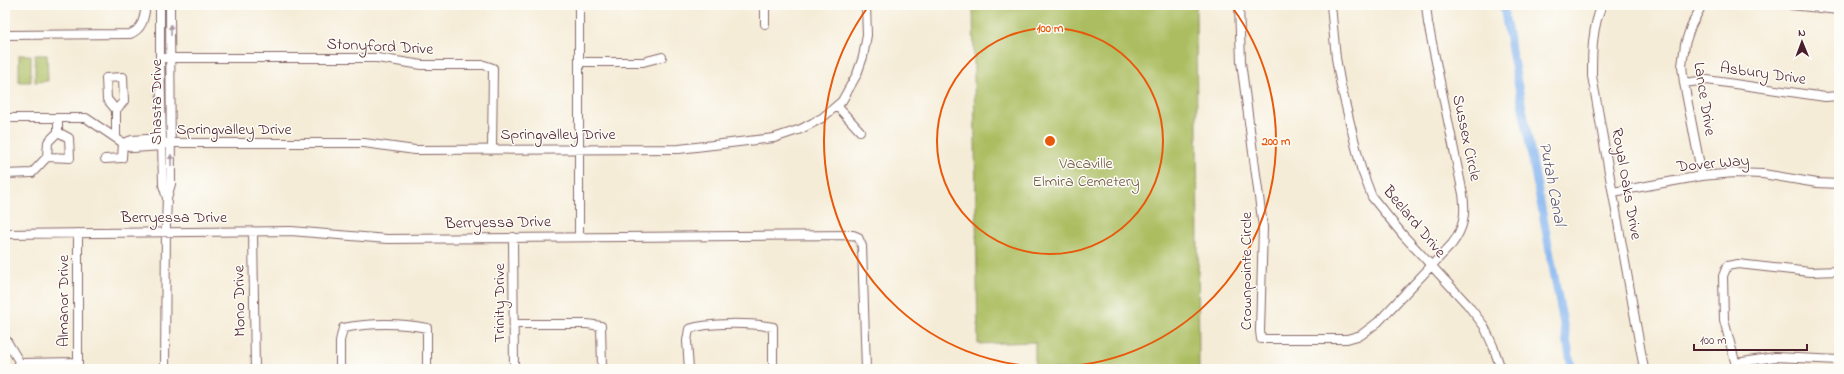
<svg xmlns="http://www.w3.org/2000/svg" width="1844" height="374" viewBox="0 0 1844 374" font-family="'Indie Flower',sans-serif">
<rect width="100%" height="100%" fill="#fdfcf7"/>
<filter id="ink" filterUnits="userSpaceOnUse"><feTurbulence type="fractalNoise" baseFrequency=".025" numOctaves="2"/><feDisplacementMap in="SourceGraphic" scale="8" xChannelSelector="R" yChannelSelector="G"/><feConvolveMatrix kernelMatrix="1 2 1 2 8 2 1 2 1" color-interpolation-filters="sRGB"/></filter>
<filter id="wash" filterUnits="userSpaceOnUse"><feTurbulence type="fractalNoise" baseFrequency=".012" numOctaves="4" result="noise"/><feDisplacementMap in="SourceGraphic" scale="16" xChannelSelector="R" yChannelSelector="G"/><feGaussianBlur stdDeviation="0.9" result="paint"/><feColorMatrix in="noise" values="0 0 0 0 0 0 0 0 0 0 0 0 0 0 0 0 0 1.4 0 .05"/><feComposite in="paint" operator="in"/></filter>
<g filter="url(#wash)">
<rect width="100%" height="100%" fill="#f5ecd7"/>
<!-- green -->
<path fill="#abbd61" stroke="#7a6e46" d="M973,5H1196L1199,369H1035V342L978,344Z
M19,55H31V82H19Z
M35,55H47L48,81L35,82Z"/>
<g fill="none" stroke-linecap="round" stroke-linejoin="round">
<!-- canal -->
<path stroke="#85b5f0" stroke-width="8" d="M1503,5L1572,369"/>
</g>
</g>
<g filter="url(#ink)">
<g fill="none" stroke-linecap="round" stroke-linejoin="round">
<defs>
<path id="street" d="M160,5V58L163,185L167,198
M765,5V24
M1239,5L1241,62L1263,227L1260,331L1261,339H1347L1361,335L1378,322L1452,244C1464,228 1466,214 1463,194L1428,23L1426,5
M1331,5L1336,58L1341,86L1361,168L1372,197L1403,235L1467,304L1484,326L1493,346L1501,369
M1602,5C1592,28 1592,52 1592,76L1644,369
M1791,5L1839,10
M5,35L130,34C143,29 144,18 146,5
M160,58H377L422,65H484L493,68L492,149
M579,62H643L662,57
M1684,83L1707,80L1825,97L1839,96
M837,106L860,131
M5,118H86L123,143L133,148L162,146
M58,132L69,138L70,158L47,157L48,142L58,132V118
M116,137V110L124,101L123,77L106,78L107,99L116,110
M123,143L132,140L161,138
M162,143H364L415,150L679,149L774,138L801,129L822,118L842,101L857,74L863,57L867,35L866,5
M105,159L122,158L123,143
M5,174L32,173L47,157
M1702,176L1684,83L1682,66L1685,44L1691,26L1702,5
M1613,192L1702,176L1734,173L1763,174L1817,183L1839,184
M253,232L255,369
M78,233V369
M5,234L291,231L387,239L853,235L858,237L862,246L866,369
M579,236V5
M513,237L514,369
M514,324H587L601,326L602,369
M5,338L20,363L78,362
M1736,363L1775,357L1839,360
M165,369L166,224L167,198L171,184L170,5
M340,369V341L343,328C370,323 401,323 427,328V369
M689,369L687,341L689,329C710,322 751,323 773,327V369
M1492,369L1500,367
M1737,369L1724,320L1723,276L1727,266L1738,264L1810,272L1839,271"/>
</defs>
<!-- street casing -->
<use href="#street" stroke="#866767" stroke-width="10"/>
<!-- street -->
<use href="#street" stroke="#fff" stroke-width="8"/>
</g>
<!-- one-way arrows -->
<defs><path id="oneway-solid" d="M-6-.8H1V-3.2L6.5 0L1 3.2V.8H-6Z"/></defs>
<g fill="#ae9aa0">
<use href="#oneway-solid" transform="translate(171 30) rotate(-91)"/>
<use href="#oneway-solid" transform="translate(171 160) rotate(-91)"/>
</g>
</g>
<!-- distance rings -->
<g fill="none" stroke="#e8590c" stroke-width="2">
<circle cx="1050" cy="141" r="113"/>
<path d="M1232 7A226 226 0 1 1 868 7"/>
</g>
<g text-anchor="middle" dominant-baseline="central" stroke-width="3" stroke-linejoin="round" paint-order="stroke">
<!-- street labels -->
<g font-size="16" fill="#4a1f2b" stroke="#fdfcf7">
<text transform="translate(380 47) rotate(3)">Stonyford Drive</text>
<text transform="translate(1763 74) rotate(8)">Asbury Drive</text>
<text transform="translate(1704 99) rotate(81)">Lance Drive</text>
<text transform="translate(157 102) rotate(-90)">Shasta Drive</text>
<text x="234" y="130">Springvalley Drive</text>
<text x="558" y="135">Springvalley Drive</text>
<text transform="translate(1466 138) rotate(78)">Sussex Circle</text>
<text transform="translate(1713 164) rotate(-5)">Dover Way</text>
<text transform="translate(1626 184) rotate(80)">Royal Oaks Drive</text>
<text x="174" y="218">Berryessa Drive</text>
<text transform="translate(1414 222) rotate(50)">Beelard Drive</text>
<text transform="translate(498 223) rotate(-1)">Berryessa Drive</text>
<text transform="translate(1247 271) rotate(-90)">Crownpointe Circle</text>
<text transform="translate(64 301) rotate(-90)">Almanor Drive</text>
<text transform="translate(240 301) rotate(-91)">Mono Drive</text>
<text transform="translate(500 303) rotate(-90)">Trinity Drive</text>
</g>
<!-- park labels -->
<g font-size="16" fill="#6c563e" stroke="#fdfcf7">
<text x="1086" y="164">Vacaville<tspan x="1086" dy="18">Elmira Cemetery</tspan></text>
</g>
<!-- water labels -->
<g font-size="17" font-style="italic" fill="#5f5470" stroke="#fdfcf7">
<text transform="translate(1552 184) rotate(79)">Putah Canal</text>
</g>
</g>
<circle cx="1050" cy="141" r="6" fill="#e8590c" stroke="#fdfcf7" stroke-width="2"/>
<g font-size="12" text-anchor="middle" font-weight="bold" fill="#e8590c" stroke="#fdfcf7" stroke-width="3" stroke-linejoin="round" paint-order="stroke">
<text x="1050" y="32">100 m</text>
<text x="1276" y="145">200 m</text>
</g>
<!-- margin -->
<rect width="1844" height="374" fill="none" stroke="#fdfcf7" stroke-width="20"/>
<!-- north arrow -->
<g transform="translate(1802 42) rotate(359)" stroke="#fdfcf7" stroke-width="3" paint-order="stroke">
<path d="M0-3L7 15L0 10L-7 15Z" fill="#4a1f2b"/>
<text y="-6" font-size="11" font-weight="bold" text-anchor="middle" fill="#4a1f2b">N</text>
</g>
<!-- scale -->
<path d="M1694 344v6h113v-6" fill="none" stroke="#4a1f2b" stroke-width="2"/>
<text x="1700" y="344" font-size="12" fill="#4a1f2b" stroke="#fdfcf7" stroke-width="3" paint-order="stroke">100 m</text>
</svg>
